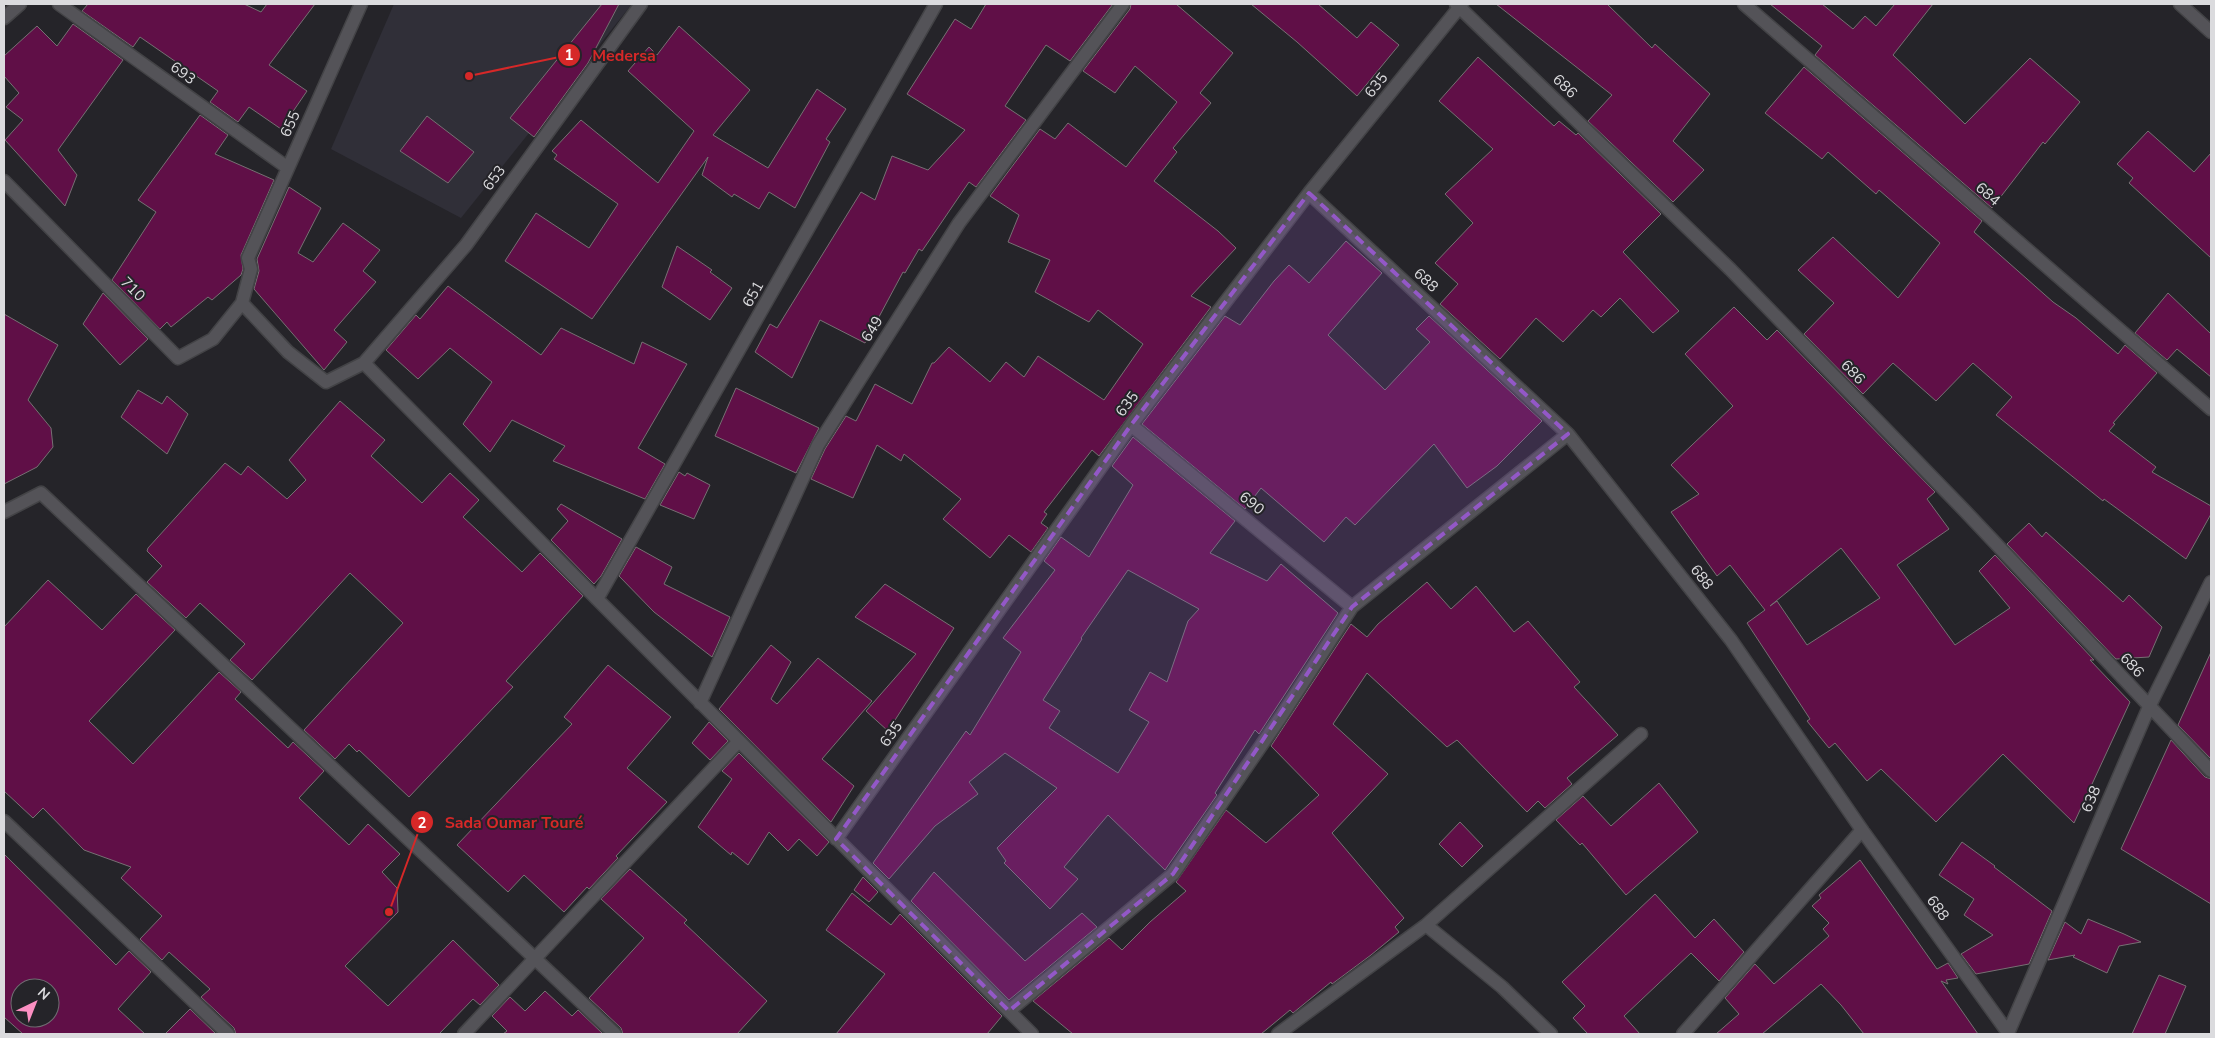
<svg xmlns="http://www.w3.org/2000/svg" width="2215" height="1038" viewBox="0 0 2215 1038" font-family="'Nunito Sans',sans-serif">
<rect width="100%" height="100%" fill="#252429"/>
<!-- built -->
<path fill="#302f38" d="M394,4H632L461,218L331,149Z"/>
<!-- building -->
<path fill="#600f47" stroke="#767073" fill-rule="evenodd" d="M88,4H244L261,12L267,4H315L269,65L307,91L281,129L249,107L238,122L210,102L218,91L140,37L133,47L82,11Z
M602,4H619L588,63L534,137L510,118Z
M986,4H1113L1070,61L1046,45L1005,106L1026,120L976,187L969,182L922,251L919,249L905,273L903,272L865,343L820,320L792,378L755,352L770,324L777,328L861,192L875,200L892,156L928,170L965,130L907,94L955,19L971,29Z
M1131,4H1176L1233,53L1200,93L1211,103L1173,148L1177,152L1154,181L1218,231L1236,248L1191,296L1211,307L1099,456L1092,450L1044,512L1047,514L1041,523L1048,528L1031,552L1009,535L990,558L943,519L961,499L904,454L901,461L877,445L853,498L811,479L825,449L846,416L856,421L875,384L912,404L932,363H934L949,347L990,382L1006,362L1024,377L1038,356L1104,400L1143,344L1098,310L1089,322L1035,292L1050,260L1008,242L1019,215L990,196L1040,129L1055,139L1068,123L1126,167L1177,102L1135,66L1115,93L1083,71L1130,9Z
M1251,4H1318L1357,38L1371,22L1399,45L1357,96L1297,42Z
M1496,4H1607L1652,48L1655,44L1710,94L1673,141L1704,170L1673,202L1588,121L1612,95Z
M1770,4H1822L1853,29L1865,16L1876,26L1895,4H1933L1893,55L1965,124L2030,58L2080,102L2045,144L2043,142L1992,208L1815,55L1822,46Z
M73,24L123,60L58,150L77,175L65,206L5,140L23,120L6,107L19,93L4,76V56L37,26L57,46Z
M679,26L750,90L713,135L768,168L817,89L846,109L826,139L830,142L795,208L769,192L759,209L734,194L732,197L702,175L708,157L592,319L505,261L536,213L589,248L618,204L554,159L557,155L552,151L581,120L658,183L694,131L628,71L649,47L657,55Z
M1478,57L1554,126L1559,121L1576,135L1578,133L1661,214L1623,252L1679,311L1653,333L1620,298L1601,317L1593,310L1563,342L1536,318L1500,359L1440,304L1458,284L1435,263L1473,223L1445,194L1493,149L1439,101Z
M1804,67L1982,221L1974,232L2053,302L2076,318L2118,354L2125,345L2157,373L2113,423L2115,424L2109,431L2156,467L2152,472L2211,506V514L2186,559L2104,499L2103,501L1996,415L2012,397L1973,363L1936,401L1893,363L1863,394L1804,334L1834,303L1798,270L1833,237L1898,298L1940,243L1879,190L1876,194L1828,152L1822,159L1765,113Z
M200,115L228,135L215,154L274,180L241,255L243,269L241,275L212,300L208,297L171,327L167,322L160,329L112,280L156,212L138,200Z
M427,116L474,152L448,183L400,151Z
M2148,131L2194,172L2211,153V258L2129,183L2133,178L2117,164Z
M289,187L321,208L298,253L313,262L343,223L380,250L363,271L376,282L334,330L347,342L324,370L254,289L259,271L257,259Z
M1346,241L1382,273L1328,335L1385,390L1430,342L1416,329L1429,316L1542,421L1497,466L1467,488L1434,444L1355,525L1346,517L1324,542L1261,488L1245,509L1142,424L1225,316L1240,325L1274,281L1289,265L1309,283Z
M677,246L712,270L710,272L732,288L710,320L662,287Z
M448,286L541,355L561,328L634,364L642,342L687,364L638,448L665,464L645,499L553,461L565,446L512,420L490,452L463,424L492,382L450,348L418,379L386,350L416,315L420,319Z
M103,293L148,339L120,365L83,324Z
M2168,293L2211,334V377L2177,349L2167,360L2135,333Z
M1734,307L1767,340L1777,330L1935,492L1927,499L1949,529L1897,565L1955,645L2010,608L1979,571L1995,555L2094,660H2090L2130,702L2074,823L2003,754L1936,822L1881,769L1867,781L1835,743L1829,748L1807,721L1810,719L1747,623L1765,610L1730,565L1717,576L1671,512L1699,494L1671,465L1733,406L1685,354ZM1841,548L1880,598L1807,645L1777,601L1770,606Z
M4,314L58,345L28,400L51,428L53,447L37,467L4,484Z
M736,388L819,428L796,473L715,436Z
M138,390L162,404L167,396L188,414L167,454L121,417Z
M340,401L385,440L371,456L422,503L450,473L479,500L463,517L522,572L540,553L583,596L506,681L513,687L409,797L359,750L357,752L349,744L335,759L304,730L403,623L350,573L252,680L230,660L245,644L200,603L186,618L147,582L162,566L147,551L148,548L225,463L241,475L248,466L287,499L306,480L289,460Z
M1133,437L1235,521L1210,553L1267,581L1281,564L1338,613L1259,734L1255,730L1215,793L1217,795L1165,870L1108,815L1064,867L1078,879L1050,909L1004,863L1006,861L997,848L1057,788L1005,753L969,782L978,794L935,826L889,879L873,863L966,731L970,735L1021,652L1003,638L1055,570L1044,561L1061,537L1089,557L1133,485L1112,466ZM1128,570L1199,609L1188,621L1167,682L1150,672L1129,710L1149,722L1118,773L1049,728L1060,711L1043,700L1082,639L1081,638Z
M679,472L685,476L687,473L710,485L694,519L660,505Z
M561,504L622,539L601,576L594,584L551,540L568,521L557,509Z
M2029,523L2042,537L2046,532L2123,602L2129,595L2162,627L2149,657L2116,659L2007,544Z
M636,547L672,567L664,584L730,617L712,657L654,612L619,576Z
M48,580L102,630L136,594L175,630L89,721L133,764L219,672L241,692L235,699L288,748L293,742L324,771L299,798L349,845L368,824L400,854L382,872L397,888L398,912L345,966L388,1006L453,940L499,985L480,1005L473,999L439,1034H236L234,1028L201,997L210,989L169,952L162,960L140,939L162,916L121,878L131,867L84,850L43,808L33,818L4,791V627Z
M1427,582L1451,609L1476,586L1514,632L1528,621L1580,682L1574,687L1618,735L1567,778L1572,784L1545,808L1538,801L1527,812L1457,740L1447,747L1367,673L1333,724L1388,774L1332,833L1404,918L1395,927L1399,932L1371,955L1332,984L1331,982L1293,1013L1290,1010L1261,1034H1073L1033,1001L1109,938L1122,950L1150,922L1186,891L1176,882L1226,810L1266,843L1319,795L1271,746L1351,624L1367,637L1378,624Z
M885,584L954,628L888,731L866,711L916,654L855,617Z
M771,645L791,662L771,699L777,704L818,658L872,701L822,759L854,786L831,822L719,709Z
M2211,652V759L2178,725Z
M608,665L671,717L627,768L667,802L616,856L618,858L589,889L587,887L564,912L524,875L508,892L457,845L572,724L564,717Z
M709,722L728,741L710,760L692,743Z
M2171,740L2205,777L2211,779V904L2121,849Z
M739,753L829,842L817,856L799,839L788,851L769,832L748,865L732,852L731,855L698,827L732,779L722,771Z
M1659,783L1698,832L1626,895L1582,843L1580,845L1556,820L1583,796L1611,826Z
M1460,822L1483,846L1462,867L1439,844Z
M1962,842L1995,866L1994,867L2052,911L2029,964L1976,974L1961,954L1993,935L1964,915L1974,899L1939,875Z
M4,854L116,965L129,951L151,972L118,1009L145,1034H23L4,1017ZM20,988H50V1018H20Z
M1860,860L1937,969L1948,963L1958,978L1946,980L1948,984L1941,981L1978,1034H1864L1841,1005L1821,984L1762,1034H1716L1739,1014L1725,998L1755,964L1774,984L1829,936L1823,929L1829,923L1812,906L1821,898L1819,895Z
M630,869L687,920L684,923L767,1001L737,1034H623L621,1028L589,998L644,938L601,899Z
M934,872L1025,961L1082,913L1097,927L1009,1000L911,901Z
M863,877L878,892L869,902L854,890Z
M852,893L891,925L900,914L1002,1016L987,1034H836L885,974L826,930Z
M1655,894L1695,938L1714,919L1744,952L1719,981L1691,953L1624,1016L1640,1034H1588L1573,1018L1585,1006L1562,982Z
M2088,919L2124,934L2141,942L2119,946L2107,973L2073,957L2075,955L2048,960L2065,922L2081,934Z
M2159,975L2186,986L2165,1034H2132Z
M545,991L572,1016L578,1010L603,1034H503L507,1031L492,1016L510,997L525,1011Z
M190,1009L216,1034H165Z"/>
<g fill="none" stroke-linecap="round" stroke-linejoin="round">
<defs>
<path id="street" d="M59,4L288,168
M361,4L248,258L251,269L242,303L288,352L326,382L364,363L466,245L641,4
M1456,4L1730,269L1965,511L2211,771
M1744,4L2211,409
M2180,4L2211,32
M4,18L20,4
M4,181L178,358L213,339L242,303
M1309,193L1568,434L1731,640L1862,830L2009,1034
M364,363L597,599L1032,1034
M1131,425L1352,607
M4,512L41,493L615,1034
M597,599L936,4
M700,703L818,445L959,223L1123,4
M4,821L228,1034
M836,839L1131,425L1309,193L1462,4
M1426,925L1641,734
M1009,1011L1173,874L1280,718L1352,607L1568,434
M2008,1033L2149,707L2211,582
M464,1034L739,741
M1278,1034L1426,925L1502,987L1551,1034
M1683,1034L1862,830"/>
</defs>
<!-- street casing -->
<use href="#street" stroke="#434346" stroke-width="15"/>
<!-- street -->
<use href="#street" stroke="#545358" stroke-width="12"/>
</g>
<!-- marked area -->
<path fill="#9358c7" fill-opacity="0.2" stroke="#9358c7" stroke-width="4" stroke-dasharray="10 6" stroke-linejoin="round" d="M1309,193L1568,434L1352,607L1173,874L1009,1011L836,839L1131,425Z"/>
<g text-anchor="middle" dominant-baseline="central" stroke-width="4" stroke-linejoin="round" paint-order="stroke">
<!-- street labels -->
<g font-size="15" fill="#dbdbde" stroke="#252429">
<text transform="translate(183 73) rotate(36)">693</text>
<text transform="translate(1376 85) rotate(-51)">635</text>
<text transform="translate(1565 86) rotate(44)">686</text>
<text transform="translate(290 124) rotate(-66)">655</text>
<text transform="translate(494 178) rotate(-54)">653</text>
<text transform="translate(1988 194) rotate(41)">684</text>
<text transform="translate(1426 280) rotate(43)">688</text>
<text transform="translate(133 289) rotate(45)">710</text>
<text transform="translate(753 294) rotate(-60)">651</text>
<text transform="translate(872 329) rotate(-58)">649</text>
<text transform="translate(1853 372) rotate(46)">686</text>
<text transform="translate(1127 404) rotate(-53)">635</text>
<text transform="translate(1252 503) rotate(39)">690</text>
<text transform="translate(1702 577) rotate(52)">688</text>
<text transform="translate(2132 665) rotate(47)">686</text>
<text transform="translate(891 734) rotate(-55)">635</text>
<text transform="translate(2091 799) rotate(-67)">638</text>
<text transform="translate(1938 908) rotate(54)">688</text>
</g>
</g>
<!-- callouts -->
<path fill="none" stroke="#d62828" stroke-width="2" d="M469 76L569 55M389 912L422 822"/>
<g fill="#d62828" stroke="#252429" stroke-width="2">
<circle cx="469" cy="76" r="5"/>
<circle cx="389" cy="912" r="5"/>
<circle cx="569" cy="55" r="12"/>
<circle cx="422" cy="822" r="12"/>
</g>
<g font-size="15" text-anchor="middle" font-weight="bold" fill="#fff">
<text x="569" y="60">1</text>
<text x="422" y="828">2</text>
</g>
<g font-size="16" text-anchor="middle" font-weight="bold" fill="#d62828" stroke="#252429" stroke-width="4" stroke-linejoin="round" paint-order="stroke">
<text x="624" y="61">Medersa</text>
<text x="514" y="828">Sada Oumar Touré</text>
</g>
<!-- border -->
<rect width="2215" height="1038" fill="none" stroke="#dbdbde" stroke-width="10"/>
<!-- north arrow -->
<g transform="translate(35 1003) rotate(43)"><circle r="24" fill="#252429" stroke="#6e6d71"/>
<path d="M0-4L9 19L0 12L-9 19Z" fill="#fc8fc2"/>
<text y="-8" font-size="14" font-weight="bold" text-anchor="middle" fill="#dbdbde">N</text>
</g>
</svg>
